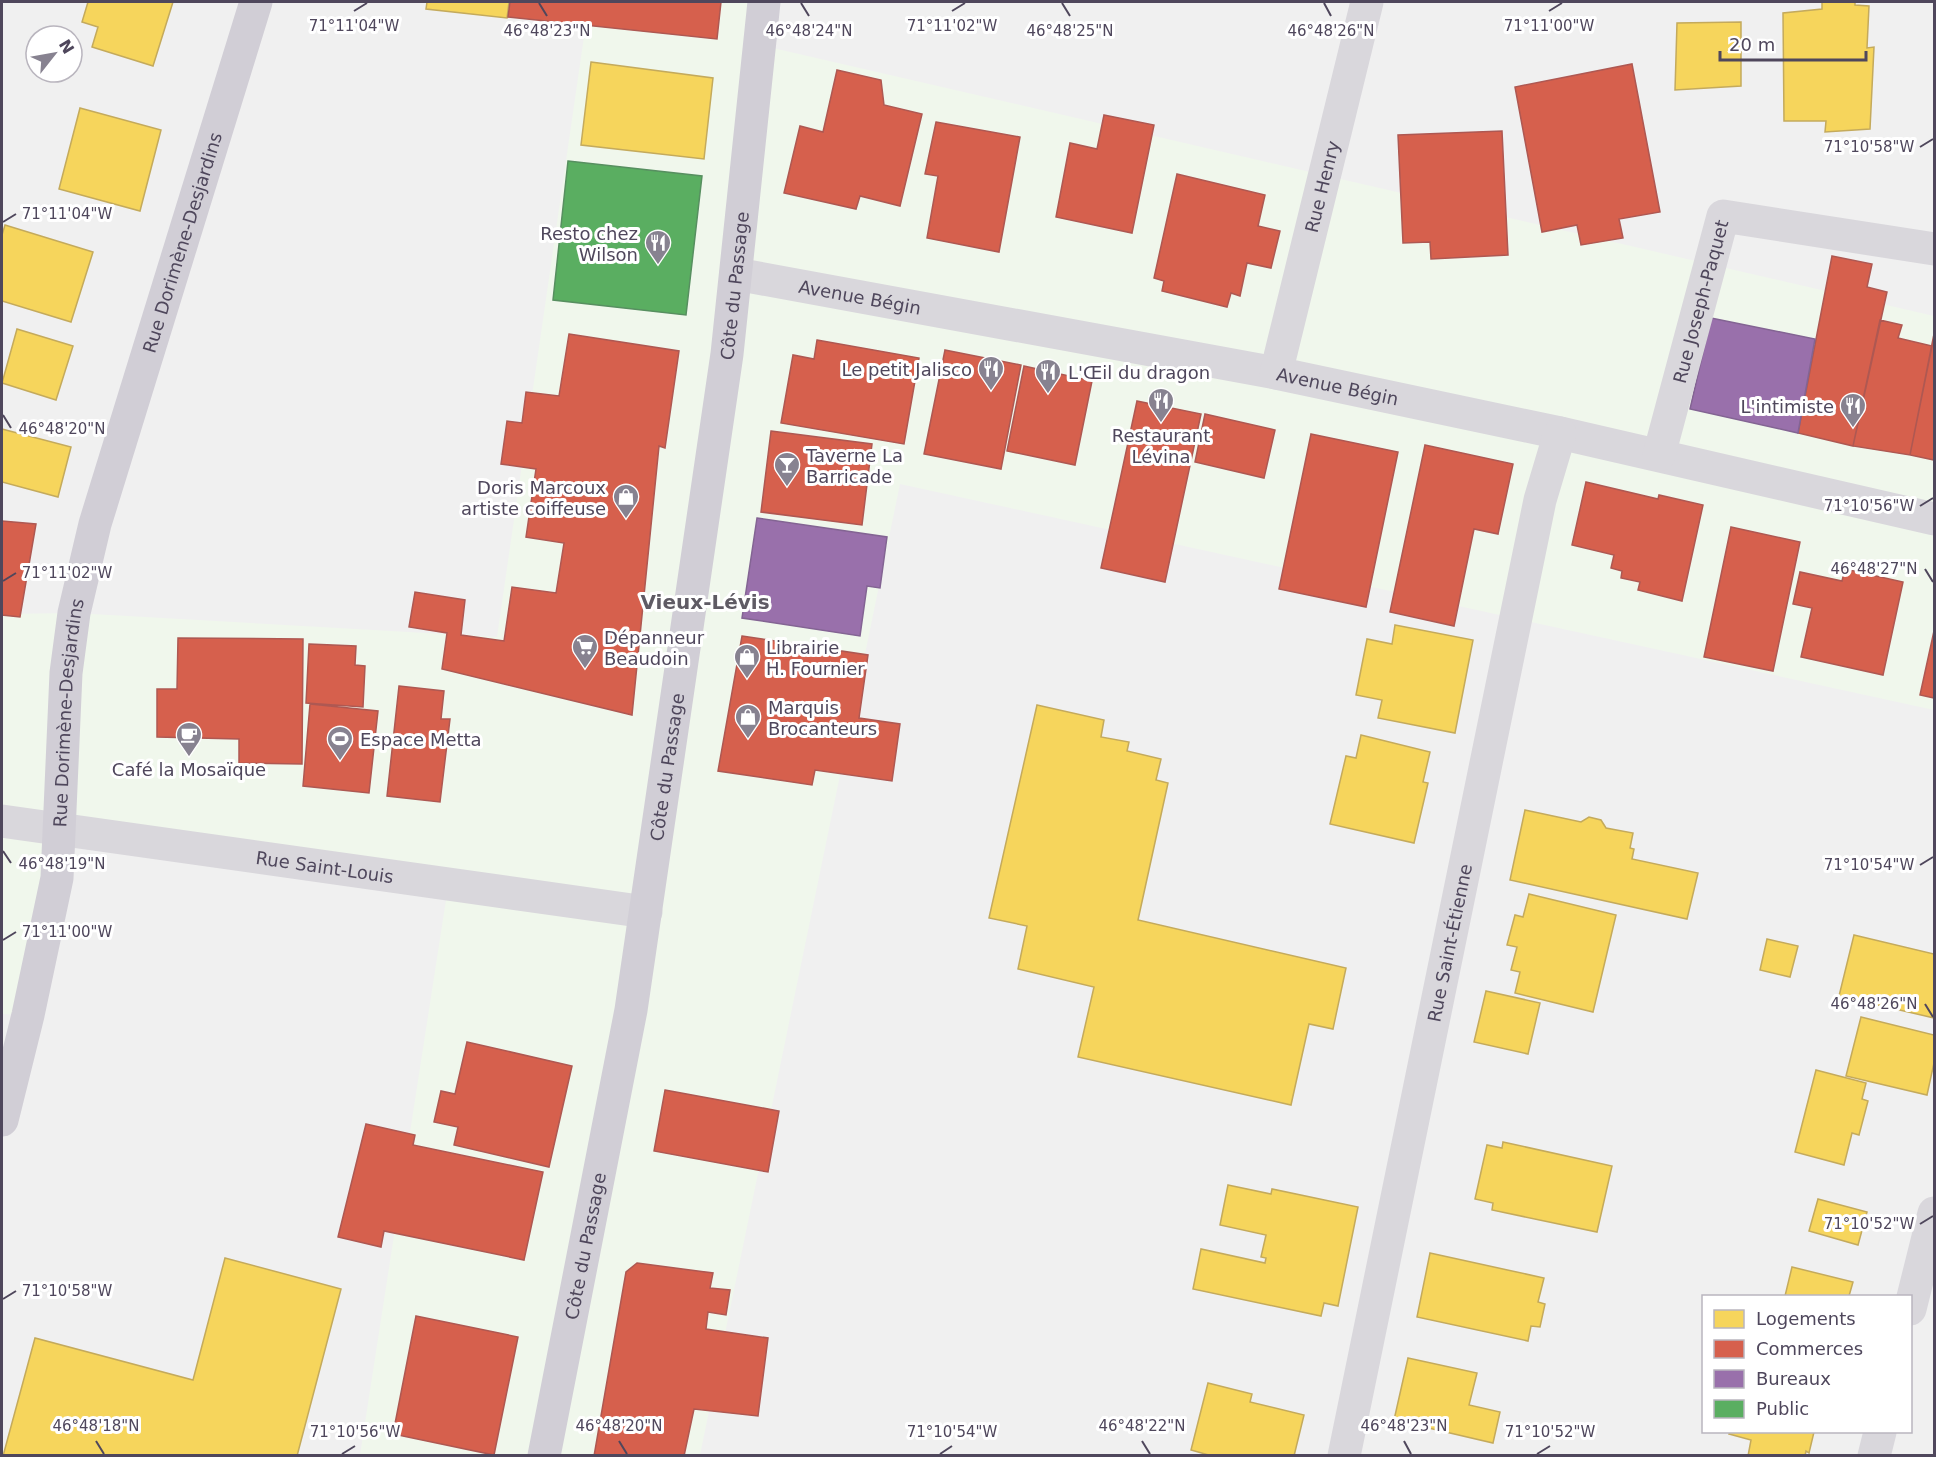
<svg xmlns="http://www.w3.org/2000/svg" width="1936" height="1457" viewBox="0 0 1936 1457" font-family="'DejaVu Sans',sans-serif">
<rect width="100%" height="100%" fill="#f0f0f0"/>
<!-- commercial -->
<path fill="#f0f7ec" d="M589,2H764L760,45L1934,316V710L900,484L700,1455H360L448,887L60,829L28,1015L2,1014V614L74,613L497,637Z"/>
<!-- homes -->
<path fill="#f6d55c" stroke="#c4aa5c" stroke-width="1.5" d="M88,2H173L153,66L92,47L98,27L82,22Z
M427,2H509L507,18L426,9Z
M1822,2H1855V5L1869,6L1867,48L1874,47L1870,129L1825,132L1826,121H1784L1783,13L1822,9Z
M1741,22V86L1675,90L1677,23Z
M591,62L713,78L704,159L581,145Z
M80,108L161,130L140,211L59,189Z
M5,225L93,252L71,322L2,301V235Z
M17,329L73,346L56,400L2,383Z
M2,429L71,447L58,497L2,482Z
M1395,625L1473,640L1455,733L1378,718L1382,700L1356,695L1367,639L1392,644Z
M1037,705L1104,720L1101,737L1129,742L1127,751L1161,759L1156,780L1168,783L1138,920L1346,968L1333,1029L1309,1024L1291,1105L1078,1057L1094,987L1018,969L1027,926L989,918Z
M1361,735L1430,752L1423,782L1428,783L1414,843L1330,824L1346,756L1356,758Z
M1525,810L1581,822L1589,817L1601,820L1606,828L1633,833L1630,848L1634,849L1632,859L1698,873L1687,919L1510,880Z
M1529,894L1616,915L1593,1012L1515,993L1520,972L1511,970L1517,947L1507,945L1515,915L1523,917Z
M1854,935L1934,954V1018L1839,996Z
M1767,939L1798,946L1790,977L1760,970Z
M1486,991L1540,1003L1528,1054L1474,1042Z
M1861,1017L1934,1035V1063L1927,1095L1846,1076Z
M1816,1070L1866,1083L1862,1099L1868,1101L1859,1135L1852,1133L1844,1165L1795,1152Z
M1503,1142L1612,1166L1597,1232L1492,1210L1493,1203L1475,1199L1487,1145L1502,1148Z
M1228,1185L1271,1194L1272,1189L1358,1207L1338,1306L1324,1303L1321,1316L1193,1289L1201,1249L1265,1263L1266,1258L1261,1257L1266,1235L1220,1225Z
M1818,1199L1867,1212L1858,1245L1809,1231Z
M1430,1253L1544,1278L1538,1302L1545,1304L1540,1327L1531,1326L1528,1341L1417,1317Z
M225,1258L341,1289L297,1456H3L35,1338L193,1380Z
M1792,1267L1853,1282L1849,1296H1785Z
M1408,1358L1477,1373L1469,1405L1500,1412L1493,1443L1394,1420Z
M1208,1383L1252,1394L1250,1402L1304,1415L1294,1456H1212L1191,1450Z
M1730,1432H1814L1809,1453L1806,1451L1805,1456H1748L1751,1440L1729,1434Z"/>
<!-- shops -->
<path fill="#d6604d" stroke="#ae5852" stroke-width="1.5" d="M510,2H721L717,39L508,17Z
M1632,64L1660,212L1619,219L1623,238L1581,245L1577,225L1542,232L1515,87Z
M837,70L881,80L884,105L922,114L900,206L860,196L856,209L784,193L800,126L823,132Z
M1104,115L1154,125L1132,233L1056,217L1070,143L1097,149Z
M936,122L1020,137L999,252L927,238L938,176L925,174Z
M1502,131L1508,255L1431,259L1430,242L1403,243L1398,135Z
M1177,174L1265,195L1258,226L1280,231L1271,268L1247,263L1240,296L1231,293L1227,307L1162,291L1164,281L1154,278Z
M1832,256L1872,264L1867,287L1887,292L1853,446L1798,433Z
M1880,320L1902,325L1898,338L1932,346L1910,455L1853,446Z
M569,334L679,351L665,448L659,446L632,715L442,669L447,633L409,627L415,592L465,600L461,635L504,641L512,587L556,593L564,543L526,537L536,469L501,464L507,421L522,423L526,392L559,396Z
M1934,334V460L1910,455Z
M817,340L919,358L904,444L781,423L793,355L814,359Z
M945,350L1021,365L1001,469L924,454Z
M1024,366L1092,381L1075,465L1007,451Z
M1137,401L1201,414L1165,582L1101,568Z
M1205,414L1275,430L1264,478L1195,462Z
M771,431L872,444L862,525L761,512Z
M1311,434L1398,452L1366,607L1279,589Z
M1425,445L1513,464L1498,534L1474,529L1454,626L1390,612Z
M1586,482L1658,499L1659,495L1703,505L1682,601L1638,590L1640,582L1621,578L1622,571L1611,568L1614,555L1572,545Z
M2,521L36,524L20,617L2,615Z
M1731,527L1800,542L1773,671L1704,657Z
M1845,569L1903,582L1883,675L1801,657L1812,608L1793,604L1800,572L1842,581Z
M1934,631V698L1920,695Z
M742,636L868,655L859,718L900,724L892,781L815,770L812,785L718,771Z
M178,638L303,639L302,764L239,763V739L157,737V689H177Z
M309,644L356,646L355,665L365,666L363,707L306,703Z
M399,686L444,691L441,719H450L440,802L387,796Z
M310,704L378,711L369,793L303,786Z
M467,1042L572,1066L549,1167L454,1145L458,1127L434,1122L441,1091L455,1094Z
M665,1090L779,1111L768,1172L654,1151Z
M366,1124L415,1135L413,1145L543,1172L524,1260L384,1231L381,1247L338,1237Z
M637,1263L713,1273L710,1288L730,1290L726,1315L708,1312L706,1329L768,1338L758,1416L694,1409L684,1456H594L626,1272Z
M416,1316L518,1337L494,1455L393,1434Z"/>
<!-- offices -->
<path fill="#9970ab" stroke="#836493" stroke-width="1.5" d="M1711,318L1815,339L1798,433L1690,409Z
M757,518L887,537L880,588L867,586L860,636L742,618Z"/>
<!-- public -->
<path fill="#5aae61" stroke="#578f60" stroke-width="1.5" d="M568,161L702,176L686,315L553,300Z"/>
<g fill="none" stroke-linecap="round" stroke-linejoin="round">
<!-- minor -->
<g stroke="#d9d7dc" stroke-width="33">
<path id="s1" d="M736,274L1276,373L1560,433L1934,519"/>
<path id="s2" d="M1276,373L1367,2"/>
<path id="s3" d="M1659,455L1723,216L1934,249"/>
<path id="s4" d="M2,821L646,912"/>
<path d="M1910,1309L1934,1213"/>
<path id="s5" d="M1344,1456L1540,500L1560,433"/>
<path d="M1874,1456L1880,1432"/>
</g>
<!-- major -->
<g stroke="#d1ced6" stroke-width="33">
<path id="s6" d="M2,1120L28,1015L57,878L66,673L74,613L95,524L256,2"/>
<path id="s7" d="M544,1456L631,1010L727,354L764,2"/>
</g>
</g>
<!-- ticks -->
<path fill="none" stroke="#4f475c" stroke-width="2" d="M539,3L547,16M801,3L809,16M1062,3L1070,16M1324,3L1331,16M354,11L367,3M952,11L965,3M1549,11L1562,3M1920,147L1933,139M3,222L16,214M3,415L11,428M1920,506L1933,498M1925,569L1933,582M3,581L16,573M3,851L11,863M1920,865L1933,857M3,940L16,932M1925,1004L1933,1017M1920,1224L1933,1216M3,1299L16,1291M96,1441L104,1454M619,1441L627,1454M1142,1441L1150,1454M1404,1441L1411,1454M342,1454L355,1446M940,1454L952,1446M1537,1454L1550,1446"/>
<!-- icons -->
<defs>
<symbol id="restaurant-pin" viewBox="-11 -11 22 30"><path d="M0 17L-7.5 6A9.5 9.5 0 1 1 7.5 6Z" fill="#878290" stroke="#fff"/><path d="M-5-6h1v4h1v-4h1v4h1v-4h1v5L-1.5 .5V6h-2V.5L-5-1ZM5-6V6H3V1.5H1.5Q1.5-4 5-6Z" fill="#fff"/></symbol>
<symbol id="bar-pin" viewBox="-11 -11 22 30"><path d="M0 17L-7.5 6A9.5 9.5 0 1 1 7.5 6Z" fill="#878290" stroke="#fff"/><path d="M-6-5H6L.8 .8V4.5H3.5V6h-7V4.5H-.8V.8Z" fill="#fff"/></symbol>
<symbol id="shop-pin" viewBox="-11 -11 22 30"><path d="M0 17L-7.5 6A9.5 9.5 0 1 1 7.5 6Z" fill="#878290" stroke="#fff"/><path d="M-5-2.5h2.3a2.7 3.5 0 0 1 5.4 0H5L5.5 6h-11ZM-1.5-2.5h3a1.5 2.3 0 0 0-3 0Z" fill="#fff"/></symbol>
<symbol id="supermarket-pin" viewBox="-11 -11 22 30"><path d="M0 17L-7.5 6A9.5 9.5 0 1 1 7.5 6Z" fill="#878290" stroke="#fff"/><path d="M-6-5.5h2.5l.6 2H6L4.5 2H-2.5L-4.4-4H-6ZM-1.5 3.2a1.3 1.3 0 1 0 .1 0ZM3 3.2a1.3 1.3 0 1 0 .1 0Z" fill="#fff"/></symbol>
<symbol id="cafe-pin" viewBox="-11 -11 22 30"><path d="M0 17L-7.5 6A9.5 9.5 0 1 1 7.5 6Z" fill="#878290" stroke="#fff"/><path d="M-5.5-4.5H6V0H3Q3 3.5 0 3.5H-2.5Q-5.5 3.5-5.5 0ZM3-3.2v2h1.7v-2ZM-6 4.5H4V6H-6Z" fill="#fff"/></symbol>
<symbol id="stadium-pin" viewBox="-11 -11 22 30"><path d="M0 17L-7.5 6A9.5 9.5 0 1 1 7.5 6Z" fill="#878290" stroke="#fff"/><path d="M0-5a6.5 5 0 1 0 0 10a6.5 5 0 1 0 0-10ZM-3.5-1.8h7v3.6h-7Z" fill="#fff"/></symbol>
</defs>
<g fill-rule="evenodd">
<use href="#restaurant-pin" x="643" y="228" width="30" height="40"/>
<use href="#restaurant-pin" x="976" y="354" width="30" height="40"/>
<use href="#restaurant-pin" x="1033" y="357" width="30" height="40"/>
<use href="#restaurant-pin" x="1146" y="386" width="30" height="40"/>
<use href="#restaurant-pin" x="1838" y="391" width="30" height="40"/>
<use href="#bar-pin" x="772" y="450" width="30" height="40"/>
<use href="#shop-pin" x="611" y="482" width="30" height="40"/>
<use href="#supermarket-pin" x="570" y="632" width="30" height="40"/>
<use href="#shop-pin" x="732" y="642" width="30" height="40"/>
<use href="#shop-pin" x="733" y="702" width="30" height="40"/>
<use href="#cafe-pin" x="174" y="720" width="30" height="40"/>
<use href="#stadium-pin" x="325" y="724" width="30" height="40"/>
</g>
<g text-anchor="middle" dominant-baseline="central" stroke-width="6" stroke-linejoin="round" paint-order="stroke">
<!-- street labels -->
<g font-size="18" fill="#4f475c" stroke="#fff">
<text stroke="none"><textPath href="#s2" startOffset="192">Rue Henry</textPath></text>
<text stroke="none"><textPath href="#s6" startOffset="900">Rue Dorimène-Desjardins</textPath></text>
<text stroke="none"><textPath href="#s7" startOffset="1186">Côte du Passage</textPath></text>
<text stroke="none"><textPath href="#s1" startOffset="126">Avenue Bégin</textPath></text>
<text stroke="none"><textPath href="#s3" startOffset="159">Rue Joseph-Paquet</textPath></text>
<text stroke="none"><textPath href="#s1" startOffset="612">Avenue Bégin</textPath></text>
<text stroke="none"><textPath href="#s6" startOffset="414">Rue Dorimène-Desjardins</textPath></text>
<text stroke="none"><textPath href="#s7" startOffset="700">Côte du Passage</textPath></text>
<text stroke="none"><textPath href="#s4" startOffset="326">Rue Saint-Louis</textPath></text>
<text stroke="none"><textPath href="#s5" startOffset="524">Rue Saint-Étienne</textPath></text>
<text stroke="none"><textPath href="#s7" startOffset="214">Côte du Passage</textPath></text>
</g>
<!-- poi labels -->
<g font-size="18" fill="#4f475c" stroke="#fff" text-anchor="start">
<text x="638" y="233" text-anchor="end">Resto chez<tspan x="638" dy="21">Wilson</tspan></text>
<text x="972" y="369" text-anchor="end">Le petit Jalisco</text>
<text x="1068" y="372">L'Œil du dragon</text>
<text x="1834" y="406" text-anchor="end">L'intimiste</text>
<text x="1161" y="435" text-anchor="middle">Restaurant<tspan x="1161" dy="21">Lévina</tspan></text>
<text x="806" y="455">Taverne La<tspan x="806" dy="21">Barricade</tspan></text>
<text x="606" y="487" text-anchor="end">Doris Marcoux<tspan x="606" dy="21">artiste coiffeuse</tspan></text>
<text x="604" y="637">Dépanneur<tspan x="604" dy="21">Beaudoin</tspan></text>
<text x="766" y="647">Librairie<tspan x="766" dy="21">H. Fournier</tspan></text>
<text x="768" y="707">Marquis<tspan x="768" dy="21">Brocanteurs</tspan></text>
<text x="360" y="739">Espace Metta</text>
<text x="189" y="769" text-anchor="middle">Café la Mosaïque</text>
</g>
<!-- neighbourhood labels -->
<g font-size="20" font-weight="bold" fill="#5f5b64" stroke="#fff">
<text x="705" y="602">Vieux-Lévis</text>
</g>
</g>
<g font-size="15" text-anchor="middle" fill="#4f475c" stroke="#fff" stroke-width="6" stroke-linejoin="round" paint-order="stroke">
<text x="354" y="31">71°11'04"W</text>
<text x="952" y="31">71°11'02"W</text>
<text x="1549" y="31">71°11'00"W</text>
<text x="1070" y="36">46°48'25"N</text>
<text x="547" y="36">46°48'23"N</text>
<text x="809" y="36">46°48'24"N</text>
<text x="1331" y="36">46°48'26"N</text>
<text x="1869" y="152">71°10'58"W</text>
<text x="67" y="219">71°11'04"W</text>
<text x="62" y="434">46°48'20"N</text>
<text x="1869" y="511">71°10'56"W</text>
<text x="1874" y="574">46°48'27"N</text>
<text x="67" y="578">71°11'02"W</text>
<text x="62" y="869">46°48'19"N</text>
<text x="1869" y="870">71°10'54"W</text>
<text x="67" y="937">71°11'00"W</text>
<text x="1874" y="1009">46°48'26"N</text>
<text x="1869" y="1229">71°10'52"W</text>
<text x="67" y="1296">71°10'58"W</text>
<text x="96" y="1431">46°48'18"N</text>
<text x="619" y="1431">46°48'20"N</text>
<text x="1142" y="1431">46°48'22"N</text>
<text x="1404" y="1431">46°48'23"N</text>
<text x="355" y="1437">71°10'56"W</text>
<text x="952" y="1437">71°10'54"W</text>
<text x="1550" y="1437">71°10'52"W</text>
</g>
<!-- border -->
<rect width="1936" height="1457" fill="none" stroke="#4f475c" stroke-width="6"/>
<!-- legend -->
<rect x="1702" y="1295" width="210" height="138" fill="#ffffff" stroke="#b9b5be" stroke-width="1.5"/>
<rect x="1714" y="1310" width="30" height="18" fill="#f6d55c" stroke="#b9b5be" stroke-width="1.5"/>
<text x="1756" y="1325" font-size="18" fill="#4f475c">Logements</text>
<rect x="1714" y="1340" width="30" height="18" fill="#d6604d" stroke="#b9b5be" stroke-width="1.5"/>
<text x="1756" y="1355" font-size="18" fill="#4f475c">Commerces</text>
<rect x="1714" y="1370" width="30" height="18" fill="#9970ab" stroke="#b9b5be" stroke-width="1.5"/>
<text x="1756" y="1385" font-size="18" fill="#4f475c">Bureaux</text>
<rect x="1714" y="1400" width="30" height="18" fill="#5aae61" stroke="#b9b5be" stroke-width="1.5"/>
<text x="1756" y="1415" font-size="18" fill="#4f475c">Public</text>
<!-- north arrow -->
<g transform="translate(54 54) rotate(59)"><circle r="28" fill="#ffffff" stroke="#b9b5be" stroke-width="1.5"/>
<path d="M0-4.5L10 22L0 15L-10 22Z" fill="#878290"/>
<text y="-9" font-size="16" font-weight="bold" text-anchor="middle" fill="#4f475c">N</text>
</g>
<!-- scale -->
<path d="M1720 51v9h146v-9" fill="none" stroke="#4f475c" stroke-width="3"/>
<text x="1729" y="51" font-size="18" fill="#4f475c" stroke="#ffffff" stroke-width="4.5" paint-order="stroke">20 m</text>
</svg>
